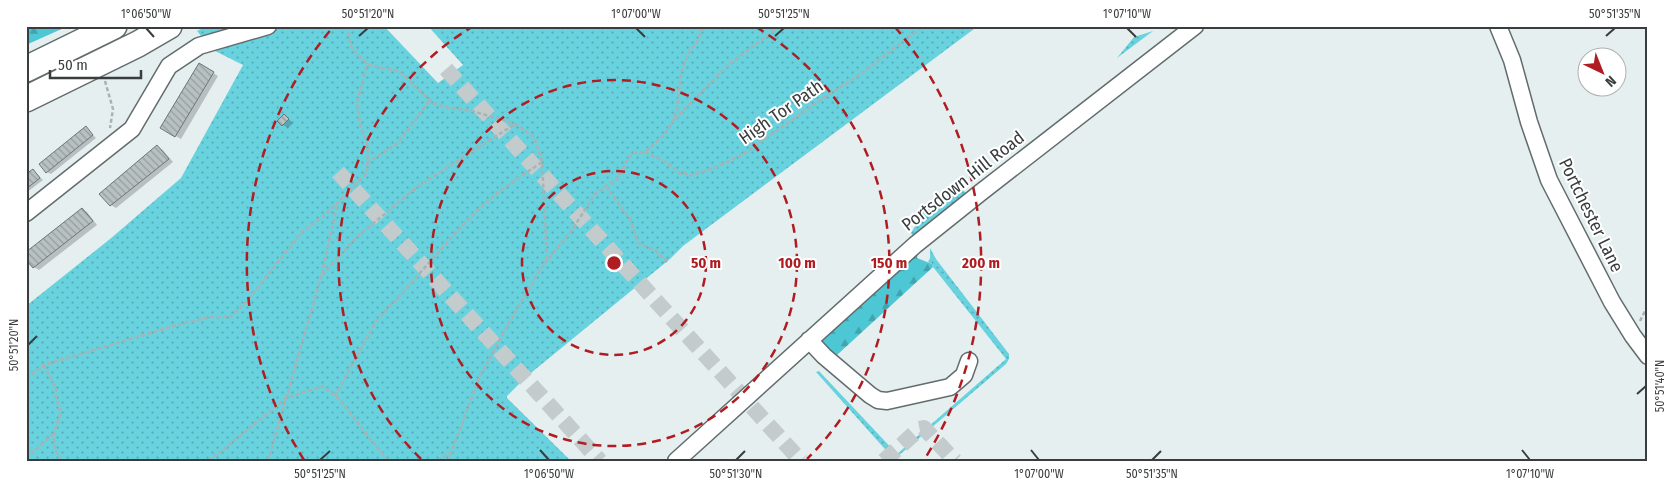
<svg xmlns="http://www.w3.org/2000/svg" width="1674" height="487" viewBox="0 0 1674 487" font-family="'Fira Sans Condensed',sans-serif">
<defs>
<pattern id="grass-dots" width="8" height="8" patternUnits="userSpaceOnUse" patternTransform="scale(1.25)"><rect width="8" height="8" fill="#68d2de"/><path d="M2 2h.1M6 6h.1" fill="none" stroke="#57acb5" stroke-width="1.8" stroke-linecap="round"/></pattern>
<pattern id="forest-firs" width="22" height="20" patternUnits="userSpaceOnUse" patternTransform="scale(1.25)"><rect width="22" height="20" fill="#4ec7d5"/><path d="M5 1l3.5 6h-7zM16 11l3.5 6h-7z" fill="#42a3ae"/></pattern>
<pattern id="building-back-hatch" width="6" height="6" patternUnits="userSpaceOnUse" patternTransform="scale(1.25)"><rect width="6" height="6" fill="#b7c1c2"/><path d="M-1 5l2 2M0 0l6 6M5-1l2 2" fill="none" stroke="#969e9f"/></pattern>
</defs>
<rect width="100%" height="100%" fill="#e5eff0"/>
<!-- grass -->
<path fill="url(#grass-dots)" d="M206,26H384L438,83L463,65L428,26H978L683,246L670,259L526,377L507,396V398L571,461H26V306L110,239L181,178L243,65L213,50L197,31Z
M1153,31L1117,58L1134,37Z
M963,190L966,193L914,237L911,233C919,221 923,206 937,199C946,195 955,195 963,190Z
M930,248L936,259L1009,354V359L1006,364L897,457H892L816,372L819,371L897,454L1006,359L933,267L932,264L928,262L930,258Z"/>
<!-- forest -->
<path fill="url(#forest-firs)" d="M26,26H66V27L26,45Z
M918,253L917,258L932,264L933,267L837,355L834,356L820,345L819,336Z"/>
<!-- shadow -->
<path fill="#0003" d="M200,65L218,76L181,139L162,128Z
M285,116L293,123L288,128L283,125Z
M86,128L96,138L51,174L47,172Z
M158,147L163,150L173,162L116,208L111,205Z
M33,170L43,180L26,193V176Z
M82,209L87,212L97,225L39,270L34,267Z"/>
<!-- building -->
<path fill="url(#building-back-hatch)" stroke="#6d7677" d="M199,63L214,72L175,137L160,128Z
M284,114L289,119L282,126L277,121Z
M86,126L93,135L46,173L39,164Z
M157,145L169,159L110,206L99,194Z
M33,169L40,178L26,189V174Z
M82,208L93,221L33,268L26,260V252Z"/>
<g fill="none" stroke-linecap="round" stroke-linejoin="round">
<!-- minor-tunnel -->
<path stroke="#c3cbcc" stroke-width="16" stroke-dasharray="16 8" stroke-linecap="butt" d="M446,69L801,461
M338,172L600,461
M884,461L919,429L924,428L955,461"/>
<defs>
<path id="minor" d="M1498,26L1512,60L1529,122L1549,180L1612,302L1633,336L1648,356
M26,213L132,129L169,66L199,46L268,26
M809,340L824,356L870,395L878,400L887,401L950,387L964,375L969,361
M676,461L915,245L980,193L1195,26"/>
<path id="highway" d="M26,69L114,26
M26,99L138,44L169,26"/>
</defs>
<!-- minor casing -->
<use href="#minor" stroke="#636c6d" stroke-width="19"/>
<!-- highway casing -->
<use href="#highway" stroke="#636c6d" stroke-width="28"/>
<!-- path -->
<path stroke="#aab2b3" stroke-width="2.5" stroke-dasharray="4 2.5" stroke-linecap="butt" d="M348,26L350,44L352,48L367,64L373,66L394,70L402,74L433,103L449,108L469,110L516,124L534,137L542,161L547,260
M105,81L113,109L110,128
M675,119L728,65L780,26
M645,152L669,164L681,174L685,173L689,176L714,168L742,155L829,94L858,76L923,26
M367,163L398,143L430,100
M606,186L630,219L638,243L655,250L667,262
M322,275L358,236L417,187L515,124
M1640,321L1648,305
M44,365L56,389V399L61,413C53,434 50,441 61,461
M26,378L44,365L180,324L210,317H230L247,301L302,232L327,213L367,173L368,147L360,124L357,104L367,63
M335,396L376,321L396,300L466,221L498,192L542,162
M26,458L53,434
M208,461L219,453L286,398L323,386L340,400L388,461
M268,461L321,277L338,202
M438,461L449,453
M448,461L479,378L510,321L541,268L572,230L595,194L617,179L629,157L634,153L645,152L664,135L671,125L677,110L681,72L690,50L697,42L703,26"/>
<!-- minor -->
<use href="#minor" stroke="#fff" stroke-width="16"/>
<!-- highway -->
<use href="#highway" stroke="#fff" stroke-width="25"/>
</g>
<!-- ticks -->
<path fill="none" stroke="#393d3d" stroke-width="2" d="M146,28L154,37M636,28L645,37M1127,28L1136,37M359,36L368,28M775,36L784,28M1606,36L1615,28M28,345L37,336M1637,394L1646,386M540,450L549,460M1031,450L1039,460M1522,450L1530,460M320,460L330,451M736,460L745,451M1152,460L1161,451"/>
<!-- distance rings -->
<g fill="none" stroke="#af1d22" stroke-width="2.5" stroke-dasharray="9 6">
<circle cx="614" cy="263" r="92"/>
<circle cx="614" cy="263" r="183"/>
<path d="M421 459A275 275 0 0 1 472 27M756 27A275 275 0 0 1 807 459"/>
<path d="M304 460A367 367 0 0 1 333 27M895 27A367 367 0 0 1 924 460"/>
</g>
<g text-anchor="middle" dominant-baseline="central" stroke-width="4" stroke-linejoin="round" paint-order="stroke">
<!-- street labels -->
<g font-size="18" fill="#393d3d" stroke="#fff">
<text transform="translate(781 112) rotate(-35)">High Tor Path</text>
<text transform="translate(963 181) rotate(-38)">Portsdown Hill Road</text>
<text transform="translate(1591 215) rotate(64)">Portchester Lane</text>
</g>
</g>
<circle cx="614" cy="263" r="8" fill="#af1d22" stroke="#fff" stroke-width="2.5"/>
<g font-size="15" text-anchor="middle" font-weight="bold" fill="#af1d22" stroke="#fff" stroke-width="4" stroke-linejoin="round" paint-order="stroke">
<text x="706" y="268">50 m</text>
<text x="797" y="268">100 m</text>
<text x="889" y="268">150 m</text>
<text x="981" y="268">200 m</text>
</g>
<!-- border -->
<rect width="1674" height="487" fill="none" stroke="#ffffff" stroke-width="55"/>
<!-- north arrow -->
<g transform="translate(1602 72) rotate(137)"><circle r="24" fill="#ffffff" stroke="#b0b1b1"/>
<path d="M0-4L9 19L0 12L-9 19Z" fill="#af1d22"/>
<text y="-8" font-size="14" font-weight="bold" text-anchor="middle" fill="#393d3d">N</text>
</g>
<!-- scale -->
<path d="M50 70v8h91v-8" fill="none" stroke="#393d3d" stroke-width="2.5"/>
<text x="58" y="70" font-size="15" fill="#393d3d" stroke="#ffffff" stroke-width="4" paint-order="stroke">50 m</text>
<rect x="28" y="28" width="1618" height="432" fill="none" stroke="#393d3d" stroke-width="2"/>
<g font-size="12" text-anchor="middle" fill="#393d3d">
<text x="146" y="18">1°06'50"W</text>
<text x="368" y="18">50°51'20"N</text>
<text x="636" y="18">1°07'00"W</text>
<text x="784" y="18">50°51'25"N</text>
<text x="1127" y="18">1°07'10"W</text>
<text x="1615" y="18">50°51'35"N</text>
<text transform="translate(14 345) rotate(-90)" y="4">50°51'20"N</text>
<text transform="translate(1660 386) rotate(-90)" y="4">50°51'40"N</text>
<text x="320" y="478">50°51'25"N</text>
<text x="549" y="478">1°06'50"W</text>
<text x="736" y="478">50°51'30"N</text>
<text x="1039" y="478">1°07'00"W</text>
<text x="1152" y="478">50°51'35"N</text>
<text x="1530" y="478">1°07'10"W</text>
</g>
</svg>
